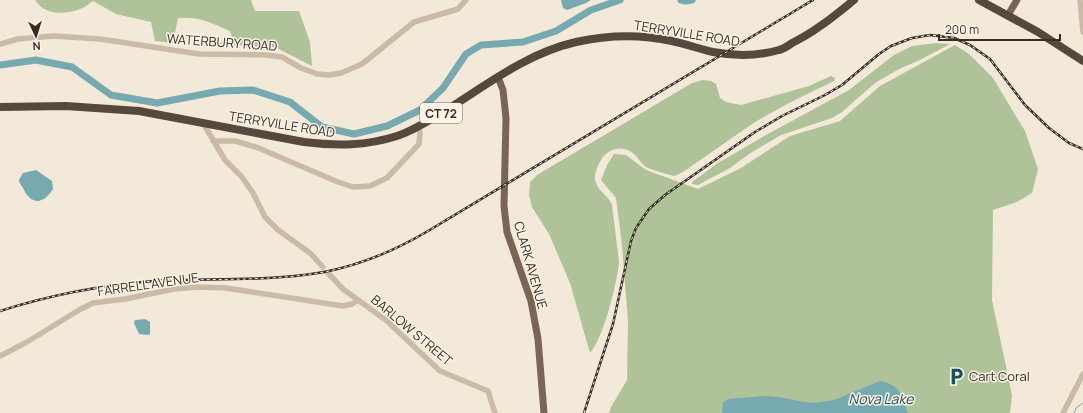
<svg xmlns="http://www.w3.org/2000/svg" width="1083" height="413" viewBox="0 0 1083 413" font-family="Manrope,sans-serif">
<rect width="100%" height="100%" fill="#f2e9d9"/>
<!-- green -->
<path fill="#b0c299" d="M35,0H251L255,11H299L310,42L312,66L275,47L214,44L233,40L230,31C212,23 198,16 178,18L173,43L155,41L151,22L116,14L93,1C90,3 86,7 82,8C67,15 45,16 35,0Z
M936,43L950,44L920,60L901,68L875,83L842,112L832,118L781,135L749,154L730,168L711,178L698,185L692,184V182L718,163L766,135L849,90L894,55L912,46Z
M955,45L969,54L993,78L1025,131L1038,169L1032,193L1017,202L993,210L992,300L1012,395L1010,413H609L611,407L627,380L628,322L622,245L616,198L601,180L607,165L614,154L626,155L646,170L698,189L741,168L790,136L840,121L880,86Z
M831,76L835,78L834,81L791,102L755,122L683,172L674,176C666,174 656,171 648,168C642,165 639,159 635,155C624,144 608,148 601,160C597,167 593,176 596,183C599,192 609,196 612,205L619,262C617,283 604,337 590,353L570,283L549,234L532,207L529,195L530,182L537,175L692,83L703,80L711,81L716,84L720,98L726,102L741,105L809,86Z"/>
<!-- water -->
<path fill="#77a9b0" d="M561,0H591L586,3L567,10L563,8Z
M36,170L52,181L53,189C44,204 31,206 23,188C21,185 19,183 19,180L23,173Z
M145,319L150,322V334L148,335L139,334L134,323L135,320Z
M880,381C901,385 902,396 908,413H722L723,403L728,399L765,396L779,397L804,402L814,403L834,400Z"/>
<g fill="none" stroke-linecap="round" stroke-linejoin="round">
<!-- stream -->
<path stroke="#77a9b0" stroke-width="1" d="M1074,413L1077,407L1083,403"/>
<!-- river -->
<path stroke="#77a9b0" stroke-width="7" d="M681,0L685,1L692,0
M0,65L36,60L72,67L111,95L157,103L220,91L253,90L290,102L322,127L354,134L387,126L420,110L443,88L466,54L481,45L523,42L556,31L591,10L620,0"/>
<!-- minor-tunnel -->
<path stroke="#ccc3b5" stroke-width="5.5" stroke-dasharray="5.5 3" stroke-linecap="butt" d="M321,265L329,274"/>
<!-- minor -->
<path stroke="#cbbaa5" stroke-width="5.5" d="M1080,0L1083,32
M0,44L18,39L54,36L100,39L199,54L266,55L282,57L301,68L317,74L329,75L341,73L362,64L414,22L458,9L466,0
M203,123L225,160L242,177L253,193L265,217L278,230L310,253L321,265
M213,141H235L256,147L338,182L353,187L370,186L387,178L419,144L420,134L419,126
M329,274L343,289L387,321L440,371L488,391L495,413
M0,356L27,342L79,310L93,303L125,299L174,289L199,287L226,288L343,306L352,304L358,300
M1063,413L1083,374"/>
<!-- major -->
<path stroke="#796557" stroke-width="7" d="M1008,15L1017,0
M498,77L503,90L506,118L504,206L507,232L531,301L538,339L544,413"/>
<!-- highway -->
<path stroke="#57483d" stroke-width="8" d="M979,0L1038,32L1083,61
M0,107L66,106L139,111L304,142C337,146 366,146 397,136C415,130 432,119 448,109C489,83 528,53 576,42C607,35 640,34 672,41C686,44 699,49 713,52C734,56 758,56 779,50C784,49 788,46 792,43C815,32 834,16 854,0"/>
<defs>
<path id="rail" d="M0,311C50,295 102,285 154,281C211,278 268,282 324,272C360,265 396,250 428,231L813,0
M584,413L613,324L631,241L636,228L649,209L665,195L755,132L782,116L825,95L842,85L879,54L891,46L912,38L930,35L954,38L970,45L990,59L1025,105L1049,128L1069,143L1083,149"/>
</defs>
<!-- rail casing -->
<use href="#rail" stroke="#362d26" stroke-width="2.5"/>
<!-- rail -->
<use href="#rail" stroke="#faf3e6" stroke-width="1" stroke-dasharray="3" stroke-linecap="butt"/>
</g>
<!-- icons -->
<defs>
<symbol id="parking-bare" viewBox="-9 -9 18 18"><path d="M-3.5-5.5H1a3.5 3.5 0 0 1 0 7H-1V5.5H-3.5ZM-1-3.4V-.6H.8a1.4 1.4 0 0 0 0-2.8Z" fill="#1a4f59" stroke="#faf3e6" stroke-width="2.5" paint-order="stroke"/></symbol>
</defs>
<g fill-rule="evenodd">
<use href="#parking-bare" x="944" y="364" width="25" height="25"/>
</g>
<g text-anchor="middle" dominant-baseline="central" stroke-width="3" stroke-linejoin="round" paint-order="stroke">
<!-- shield labels -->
<rect fill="#faf3e6" stroke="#716860" stroke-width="1" x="420" y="103" width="42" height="20" rx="3"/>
<g font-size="12" font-weight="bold" fill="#362d26">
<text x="441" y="113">CT 72</text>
</g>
<!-- street labels -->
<g font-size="13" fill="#362d26" stroke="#faf3e6">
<text transform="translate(687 33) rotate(9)">TERRYVILLE ROAD</text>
<text transform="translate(222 42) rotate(4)">WATERBURY ROAD</text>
<text transform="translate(282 124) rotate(9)">TERRYVILLE ROAD</text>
<text transform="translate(531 265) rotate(74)">CLARK AVENUE</text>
<text transform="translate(148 284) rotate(-8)">FARRELL AVENUE</text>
<text transform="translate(412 330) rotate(40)">BARLOW STREET</text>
</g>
<!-- poi labels -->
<g font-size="13" fill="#362d26" stroke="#faf3e6" text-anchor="start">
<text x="969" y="376">Cart Coral</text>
</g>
<!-- water labels -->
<g font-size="14" font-style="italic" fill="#1a4f59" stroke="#faf3e6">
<text x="881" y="398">Nova Lake</text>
</g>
</g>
<!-- north arrow -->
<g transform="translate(36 36) rotate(176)" stroke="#faf3e6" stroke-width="3" paint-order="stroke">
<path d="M0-3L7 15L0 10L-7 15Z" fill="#362d26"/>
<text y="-6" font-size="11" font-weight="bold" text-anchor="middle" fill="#362d26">N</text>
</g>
<!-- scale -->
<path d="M939 34v6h121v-6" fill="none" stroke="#362d26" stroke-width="2"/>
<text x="945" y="34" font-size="12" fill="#362d26" stroke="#faf3e6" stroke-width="3" paint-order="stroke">200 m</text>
</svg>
